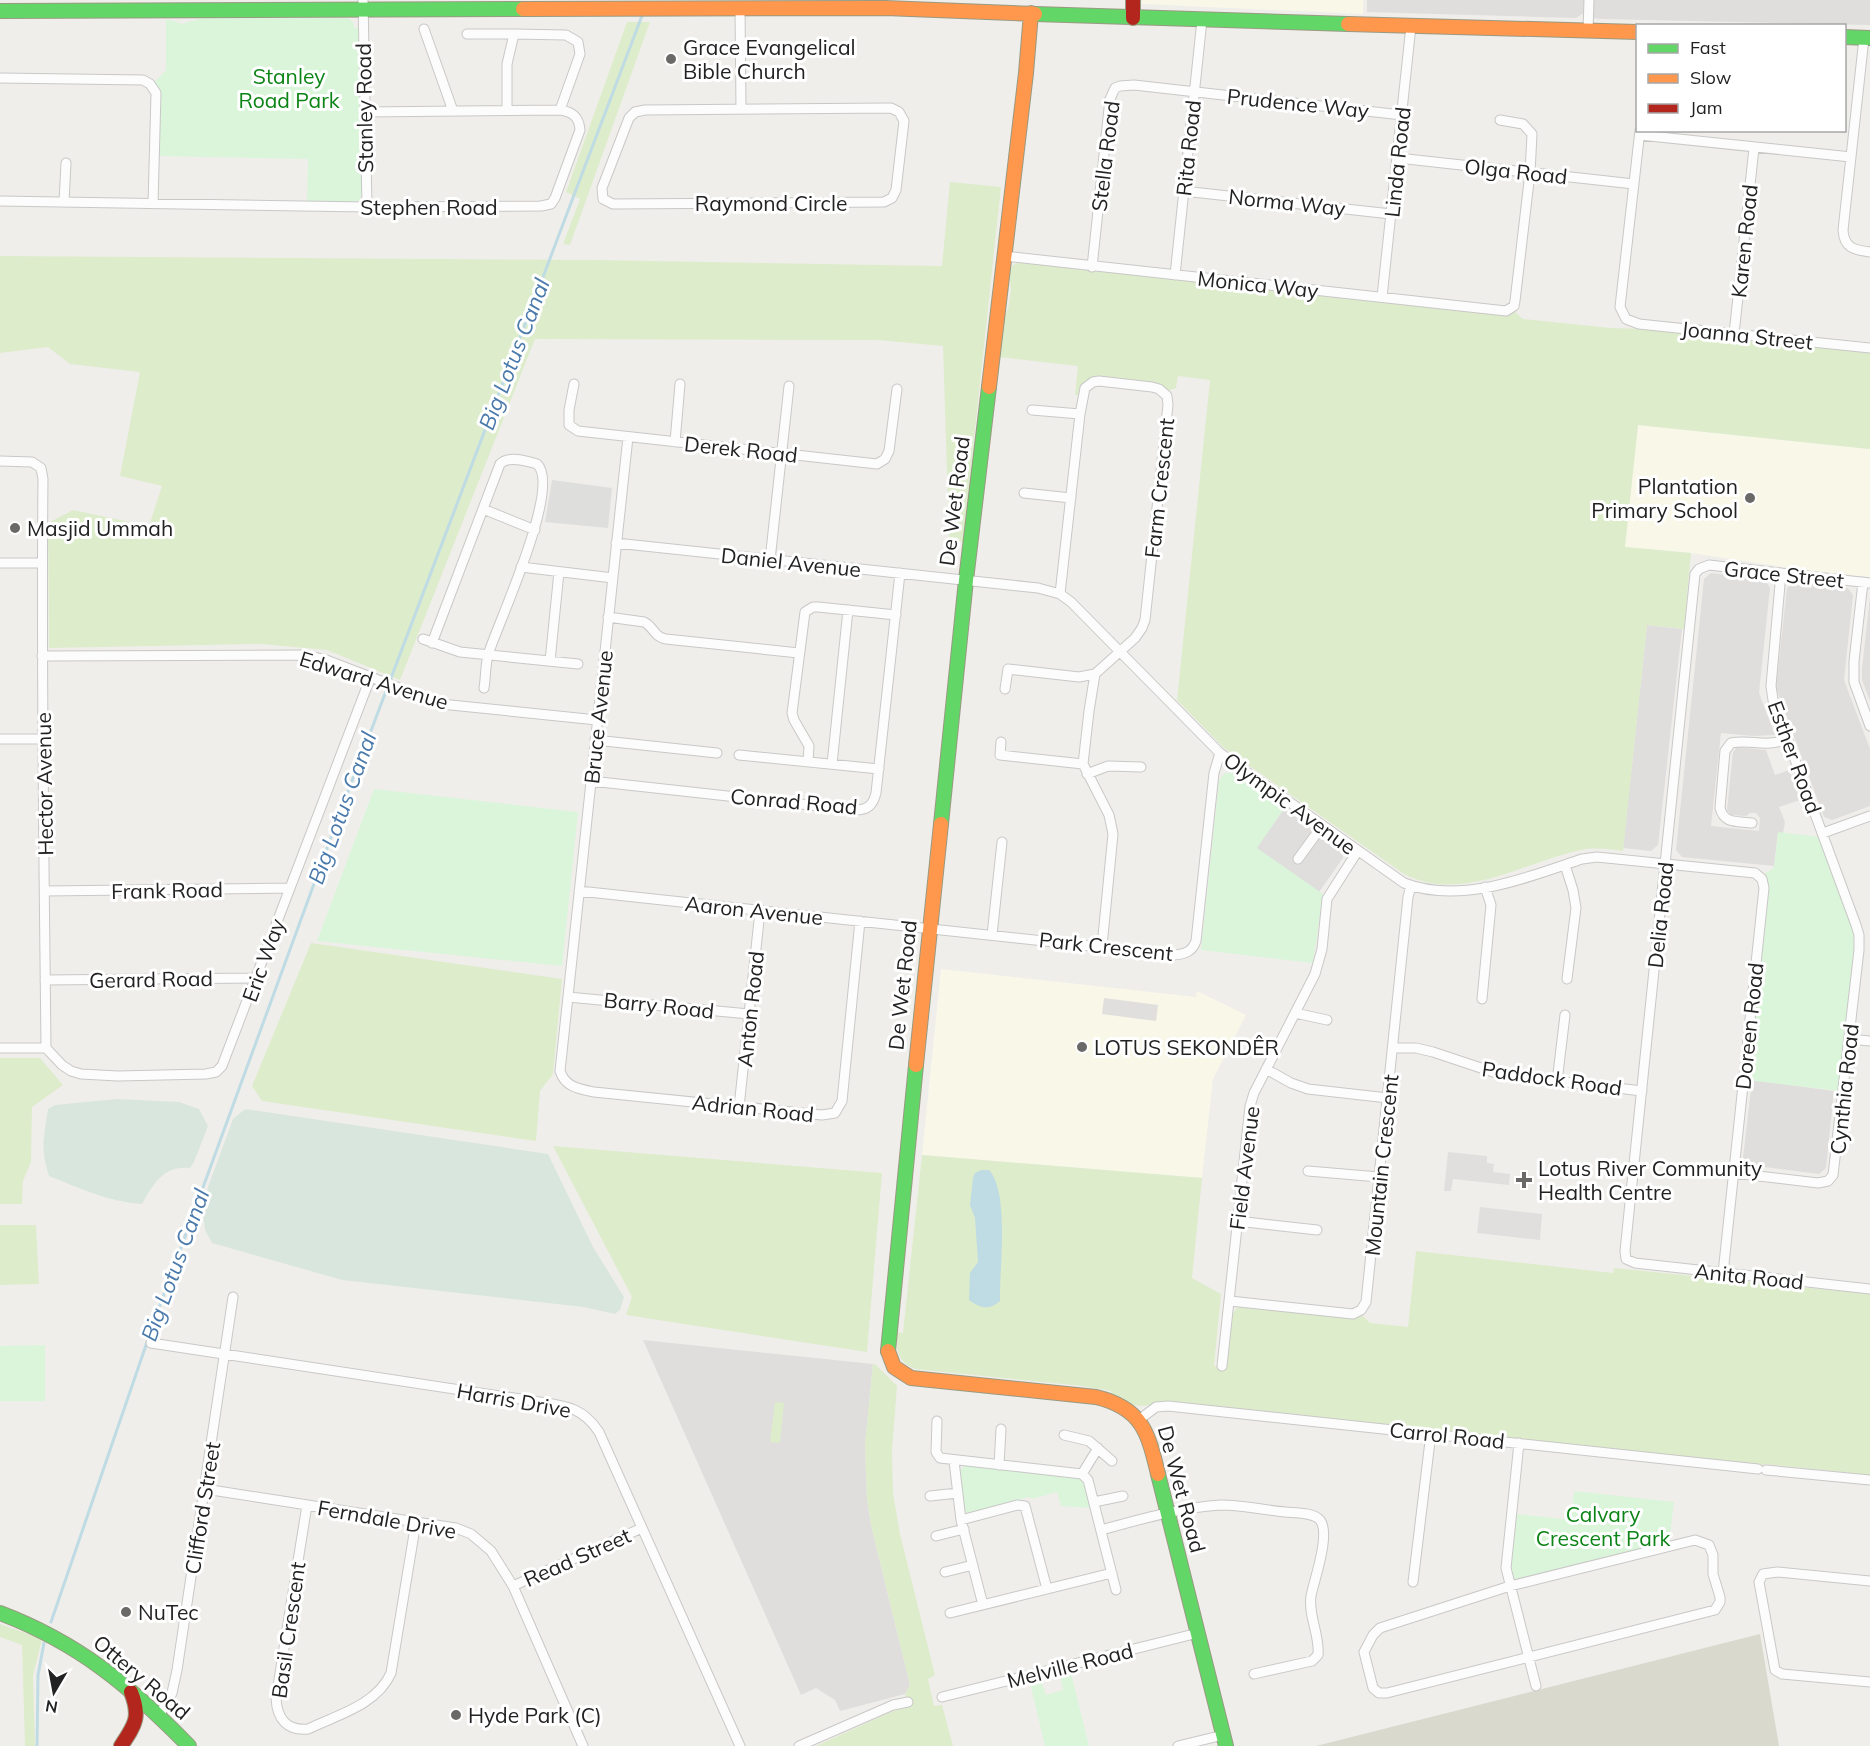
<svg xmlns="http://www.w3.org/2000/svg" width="1870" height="1746" viewBox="0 0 1870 1746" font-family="Mulish,sans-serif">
<rect width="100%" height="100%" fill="#f0eeeb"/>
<!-- residential -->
<path fill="#dfdedc" d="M1367,0H1584V13L1576,18L1367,12Z
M1592,0H1870V25L1602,19L1592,18Z
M1711,573L1765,580L1770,588L1759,693L1775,735L1754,736L1721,733L1711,826L1759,831L1760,818L1756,813H1750L1746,816L1731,815L1727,810L1733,752L1737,747L1766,750L1775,775L1789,770L1800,800L1779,807L1785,822L1783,833H1778L1774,866L1682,857L1676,850L1704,579Z
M1794,582L1848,588L1853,595L1844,680L1870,749V806L1832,820L1824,817L1776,688L1787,588Z
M1870,597V596V701L1862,680V669Z
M1647,625L1682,629L1658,845L1651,851L1623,848Z
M1284,809L1342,849L1343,858L1319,892L1256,848Z
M1752,1080L1834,1091L1826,1168L1819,1174L1749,1165L1743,1158Z
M643,1340L873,1364L865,1445L867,1498L871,1525L910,1685L905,1694L840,1711L835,1700L816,1688L801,1695Z"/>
<!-- education -->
<path fill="#f8f7e8" d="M1142,0H1363V14L1142,4Z
M1638,425L1870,449V577L1803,570L1691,553L1624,547Z
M941,969L1196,997L1197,991L1246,1015L1213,1079L1202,1178L922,1155Z"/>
<!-- religious -->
<path fill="#dededc" d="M552,480L612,488L608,528L545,522Z"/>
<!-- construction -->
<path fill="#d9d9cd" d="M1760,1634L1779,1746H1316Z"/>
<!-- grass -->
<path fill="#ddeccb" d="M627,22H650L570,245L563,244L580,199L566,192Z
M950,182L1001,187L963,542L949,539L943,346L877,340L535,339L400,680L327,650L261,644L49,648L48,523L73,510L149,526L162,486L120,476L140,372L70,364L48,347L0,353V256L596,260L942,266Z
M1020,262L1513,310L1523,319L1610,328L1647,329L1870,353V449L1638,425L1625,547L1691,553L1684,629L1647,625L1623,851C1609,849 1595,847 1581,850C1524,862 1462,904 1404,874L1224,748L1177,700L1210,380L1178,376L1176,388L1167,391L1157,383L1097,377L1085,382L1078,395H1075L1078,366L998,357L1003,318L1008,309L1011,290L1009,272L1013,265Z
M311,943L562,979L553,1074L540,1091L536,1141L262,1101L252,1086Z
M0,1058H40L63,1085L32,1107L31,1162L23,1181L22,1204H0Z
M553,1146L882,1173L867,1352L626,1315L632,1297Z
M922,1155L1202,1178L1192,1278L1221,1294L1214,1366L1225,1368L1232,1314L1236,1309L1241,1306L1361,1314L1370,1323L1408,1327L1416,1251L1613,1273L1614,1268L1870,1294V1475L1765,1464L1759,1466L1539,1443L1533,1440L1163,1401C1138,1410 1133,1406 1111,1394V1391L1082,1386L915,1369C896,1360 897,1351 897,1332L903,1333Z
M0,1225H36L39,1284L0,1285Z
M873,1364L876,1365L897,1386L892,1451L893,1493L900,1534L935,1675L928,1679L934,1706L942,1705L953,1746H816L893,1711L909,1707L905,1694L910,1685L871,1525L867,1498L865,1445Z
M775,1402L784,1403L780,1443L770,1442Z
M0,1624L42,1639L33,1676L35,1746H25L22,1645L0,1637Z"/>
<!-- wetland -->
<path fill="#d9e6de" d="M117,1099L179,1102L199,1109L208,1126L194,1162L190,1168C164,1165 153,1184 142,1204C109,1202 79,1188 49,1176C40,1148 44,1137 48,1109L55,1105Z
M245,1109L548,1154L593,1247L624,1297L620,1310L615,1314L583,1307L342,1280L212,1243L205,1230L203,1215L208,1187L233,1119Z"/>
<!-- park -->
<path fill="#daf5da" d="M202,18H348L353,22L354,28H358L362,192L360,200L354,203L307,202L308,159L158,156V88L155,82L166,70V19L182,24Z
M1235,772L1285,807L1257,848L1323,894L1313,963L1201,950L1219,780L1225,773Z
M374,789L578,812L562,966L317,941Z
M1778,832L1820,837L1853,925L1856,940L1840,1091L1747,1080L1767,887L1764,874L1774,868Z
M45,1345V1401H0V1346Z
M967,1465L1079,1476L1085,1482L1092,1508L1061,1506L1057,1492L1032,1499L1029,1497L1021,1499L1018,1502L968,1514L964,1511L959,1473L962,1468Z
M1574,1491L1674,1502L1669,1543L1516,1579L1512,1575L1511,1567L1517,1514L1571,1520Z
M1071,1673L1089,1746H1045L1030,1683L1041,1680L1046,1695L1063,1690L1060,1675Z"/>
<!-- parking -->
<path fill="#e0dfde" d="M1104,998L1158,1005L1156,1021L1102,1014Z
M1448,1152L1487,1156V1163L1494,1164L1493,1172L1510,1174L1509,1185L1453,1179L1451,1191H1444Z
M1480,1207L1542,1214L1540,1240L1477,1233Z"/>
<!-- water -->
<path fill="#bfdbe3" d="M981,1170H989C1010,1193 999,1270 1000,1301C989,1311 980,1308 969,1300L970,1273L978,1262L975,1218L970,1205L973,1178L975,1173Z"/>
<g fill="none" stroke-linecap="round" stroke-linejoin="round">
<!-- stream -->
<path stroke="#bfdbe3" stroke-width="3" d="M51,1622L156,1316L341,810L643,13
M37,1746L38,1675L44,1643"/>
<defs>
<path id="street" d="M363,0L367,207
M740,8L741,109
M424,29L453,111
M1588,31L1589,0
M467,34H514
M1864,38L1843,230C1844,248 1854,250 1870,252
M0,78L143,80L150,84L156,93L153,204
M891,108L899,112L904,121L896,190L892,198L884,202L613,204L603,199L602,188L629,118L635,112L645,110Z
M507,110V64L514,34L566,35L578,42L580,54L560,110
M1640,130L1620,307L1626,319L1639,324L1870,348
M1640,135L1851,157
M1398,158L1634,184
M1183,191L1391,214
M0,201L367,207L541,206L551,204L555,198L580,130C579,117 573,112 560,110L365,112
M64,202L66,163
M1004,256L1506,311L1514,306L1515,301L1530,173L1532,134L1523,124L1500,120
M1092,267L1110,99L1115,88L1120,86L1134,85L1402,115
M1175,275L1202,20
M1382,297L1411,26
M1734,334L1754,148
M574,384L569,410V425L578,431L877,464L885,459L889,451L897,389
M1032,410L1080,414
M628,437L560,1071C565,1087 579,1089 594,1092L822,1115L835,1113L842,1101L860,921
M675,442L680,384
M0,461L32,462L41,468L43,479C41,668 44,858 46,1048
M1024,493L1071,498
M483,509L535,530
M616,543L1038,588L1060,594L1071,602L1220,753L1404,883C1461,905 1528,877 1582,859L1597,857L1755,873L1762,879L1764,888L1723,1273
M770,560L789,386
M0,563H42
M521,567L613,578
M1863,582L1854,661V682L1870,726
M1870,583L1709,565L1699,569L1695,574L1625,1251L1626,1259L1635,1263L1870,1289
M1060,594L1080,414L1085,388L1093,382L1099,381L1152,387L1159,389L1167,396L1168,405L1145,620L1142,628L1135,638L1095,674L1089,711L1083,764L1109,815L1113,834L1102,946
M608,617L644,622C654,627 654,637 666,639L799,653
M423,639L460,652L578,664
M432,643L500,464C508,455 527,461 537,464C562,486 499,621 489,652C485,663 486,677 484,688
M42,656L306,655L326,660L441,704L597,720
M550,661L559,572
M1005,689L1008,669L1079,677L1095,674
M0,739H44
M595,740L717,753
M1001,742L1000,755L1083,764
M739,755L879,769
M808,762L809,746L794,720L792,713L805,612L813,607H818L896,615
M832,764L848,610
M1087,774L1108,766L1141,767
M591,781L855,810C868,810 873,805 876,793L900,573
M1752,823C1737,821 1724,824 1720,808L1725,751L1731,743C1751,739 1766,748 1787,739
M1823,833L1870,816
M1298,859L1322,826
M1565,865L1573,890L1576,908L1567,979
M45,891L290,888
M579,891L1174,955C1185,954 1192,952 1196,941L1214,773L1220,753
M992,935L1002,842
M45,980L256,978
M568,997L749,1014
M1482,999L1491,905L1485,887
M1295,1013L1327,1020
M1849,1039L1870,1041
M0,1048H46
M46,1048L62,1065L71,1071L81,1074L118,1076L206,1074L216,1072L222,1066L371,676
M1393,1048H1416L1433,1052L1499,1074L1642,1091
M1266,1069L1291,1083L1308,1089L1388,1098
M1557,1082L1565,1015
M739,1107L760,911
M1308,1171L1379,1177
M1733,1173L1818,1183L1828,1181L1833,1175L1859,950V935L1856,925L1773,700L1771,686L1781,573
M1237,1221L1317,1230
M1230,1301L1353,1314L1361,1310L1366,1302L1408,897L1411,886
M151,1343L540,1402C567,1406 583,1408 599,1432L740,1746
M1222,1366L1250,1106L1254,1093L1315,974L1322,949L1327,899L1357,852
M1140,1419L1156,1407L1168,1406L1758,1469
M937,1421L936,1452L940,1458L1082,1474L1088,1480L1116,1590
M1064,1435L1089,1441L1112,1461
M1519,1443L1506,1568L1536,1686
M954,1461L961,1520L983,1605
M999,1465L1001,1429
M1766,1470L1870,1480
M1082,1474L1098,1448
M205,1489L416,1522L456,1528L471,1534L491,1551L513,1586L583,1746
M930,1496L958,1493
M1094,1502L1123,1496
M307,1505L276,1698C277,1719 287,1731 308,1729C337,1715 377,1705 391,1673L416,1522
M961,1520L1017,1505L1025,1506L1047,1589
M1101,1530C1138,1520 1182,1507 1221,1505C1242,1505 1264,1510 1285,1512C1295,1513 1313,1512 1320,1520C1331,1534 1314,1580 1311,1596C1308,1616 1320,1635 1318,1655L1312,1661L1254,1674
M936,1536L964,1529
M1695,1540L1709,1545L1713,1555V1574L1720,1597V1602L1715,1610L1387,1693H1379L1373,1688L1364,1652L1373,1635L1380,1628L1510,1586Z
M945,1572L973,1565
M1870,1581L1777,1572L1763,1574L1759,1582L1775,1670L1782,1674L1870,1682
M1413,1582L1431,1433
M513,1586L642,1528
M950,1613L1112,1573
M942,1697L1198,1633
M159,1716L172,1693L177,1670L233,1297
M799,1746L893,1705L908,1702
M1178,1746L1223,1735"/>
<path id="fast" d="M0,11L523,9
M1035,14L1348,24
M1844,37L1870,38
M941,824L966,580L989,387
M888,1351L916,1065
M1158,1474L1226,1746
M0,1613C79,1643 130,1686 189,1746"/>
<path id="slow" d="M523,9L885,8L1035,14
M1348,24L1638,32
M989,387L1026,73L1031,13
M916,1065L941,824
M888,1351L894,1367L911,1378L1096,1397C1142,1408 1148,1432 1158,1474"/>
<path id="jam" d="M1133,0V18
M121,1746C135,1725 141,1717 131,1692"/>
</defs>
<!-- street casing -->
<use href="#street" stroke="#c9c8c7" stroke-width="11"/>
<!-- fast casing -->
<use href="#fast" stroke="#999a82" stroke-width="16"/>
<!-- slow casing -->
<use href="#slow" stroke="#999a82" stroke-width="16"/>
<!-- jam casing -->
<use href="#jam" stroke="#999a82" stroke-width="16"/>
<!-- street -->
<use href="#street" stroke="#fdfcfc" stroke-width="9"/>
<!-- fast -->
<use href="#fast" stroke="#63d668" stroke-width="14"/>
<!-- slow -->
<use href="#slow" stroke="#ff974d" stroke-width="14"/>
<!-- jam -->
<use href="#jam" stroke="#b3261e" stroke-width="14"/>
</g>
<!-- markers -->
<g fill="#6a6968" stroke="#fff" stroke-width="2">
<circle cx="671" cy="59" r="6"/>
<circle cx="1750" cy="498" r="6"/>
<circle cx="15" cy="528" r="6"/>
<circle cx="1082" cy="1047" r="6"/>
<path d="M1521 1171h6v6h6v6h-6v6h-6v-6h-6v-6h6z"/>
<circle cx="126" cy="1612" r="6"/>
<circle cx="456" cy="1715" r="6"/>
</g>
<g text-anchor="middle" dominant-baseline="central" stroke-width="6" stroke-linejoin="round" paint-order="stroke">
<!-- poi labels -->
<g font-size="21" fill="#222" stroke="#fff" text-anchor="start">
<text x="683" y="47">Grace Evangelical<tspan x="683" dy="24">Bible Church</tspan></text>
<text x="1738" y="486" text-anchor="end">Plantation<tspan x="1738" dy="24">Primary School</tspan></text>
<text x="27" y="528">Masjid Ummah</text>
<text x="1094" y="1047">LOTUS SEKONDÊR</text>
<text x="1538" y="1168">Lotus River Community<tspan x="1538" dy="24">Health Centre</tspan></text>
<text x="138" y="1612">NuTec</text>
<text x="468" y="1715">Hyde Park (C)</text>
</g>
<!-- park labels -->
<g font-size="21" fill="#0c8416" stroke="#fff">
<text x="289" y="76">Stanley<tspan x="289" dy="24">Road Park</tspan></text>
<text x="1603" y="1514">Calvary<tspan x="1603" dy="24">Crescent Park</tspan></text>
</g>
<!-- street labels -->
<g font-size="21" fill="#222" stroke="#fff">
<text transform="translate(1298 103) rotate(6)">Prudence Way</text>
<text transform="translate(364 108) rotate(-91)">Stanley Road</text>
<text transform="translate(1188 148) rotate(-84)">Rita Road</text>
<text transform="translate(1105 156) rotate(-83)">Stella Road</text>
<text transform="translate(1397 162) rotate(-84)">Linda Road</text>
<text transform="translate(1516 171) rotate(6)">Olga Road</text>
<text transform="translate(1287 202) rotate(6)">Norma Way</text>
<text x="771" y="203">Raymond Circle</text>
<text x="429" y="207">Stephen Road</text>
<text transform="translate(1744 241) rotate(-84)">Karen Road</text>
<text transform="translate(1258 284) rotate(6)">Monica Way</text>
<text transform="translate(1747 335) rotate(6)">Joanna Street</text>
<text transform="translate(741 449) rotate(6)">Derek Road</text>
<text transform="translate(1159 488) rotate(-84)">Farm Crescent</text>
<text transform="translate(954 501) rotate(-83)">De Wet Road</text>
<text transform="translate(791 562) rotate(6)">Daniel Avenue</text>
<text transform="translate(1784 574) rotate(6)">Grace Street</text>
<text transform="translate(374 680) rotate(17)">Edward Avenue</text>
<text transform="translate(598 717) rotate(-84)">Bruce Avenue</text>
<text transform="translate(1795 757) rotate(70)">Esther Road</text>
<text transform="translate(44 784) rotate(-91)">Hector Avenue</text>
<text transform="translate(794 801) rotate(5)">Conrad Road</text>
<text transform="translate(1290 803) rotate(36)">Olympic Avenue</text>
<text transform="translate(167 890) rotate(-1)">Frank Road</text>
<text transform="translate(754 910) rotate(6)">Aaron Avenue</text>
<text transform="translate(1660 915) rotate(-84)">Delia Road</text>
<text transform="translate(1106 946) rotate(6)">Park Crescent</text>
<text transform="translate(263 960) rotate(-70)">Eric Way</text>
<text transform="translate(151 979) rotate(-1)">Gerard Road</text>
<text transform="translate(902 985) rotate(-84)">De Wet Road</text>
<text transform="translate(659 1005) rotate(6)">Barry Road</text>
<text transform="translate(750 1009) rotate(-84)">Anton Road</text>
<text transform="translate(1749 1026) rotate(-84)">Doreen Road</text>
<text transform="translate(1552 1078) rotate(8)">Paddock Road</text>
<text transform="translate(1844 1089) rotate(-84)">Cynthia Road</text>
<text transform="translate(753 1108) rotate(6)">Adrian Road</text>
<text transform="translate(1381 1165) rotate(-84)">Mountain Crescent</text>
<text transform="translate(1244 1168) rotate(-83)">Field Avenue</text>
<text transform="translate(1749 1276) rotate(6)">Anita Road</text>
<text transform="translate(514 1400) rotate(10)">Harris Drive</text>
<text transform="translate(1447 1435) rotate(6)">Carrol Road</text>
<text transform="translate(1182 1489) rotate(75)">De Wet Road</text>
<text transform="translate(202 1508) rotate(-81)">Clifford Street</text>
<text transform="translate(387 1519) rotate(10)">Ferndale Drive</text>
<text transform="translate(577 1557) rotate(-24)">Read Street</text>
<text transform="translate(288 1630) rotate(-82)">Basil Crescent</text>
<text transform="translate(1070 1665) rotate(-14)">Melville Road</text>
<text transform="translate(142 1677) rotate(40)">Ottery Road</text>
</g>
<!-- water labels -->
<g font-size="22" font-style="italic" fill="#4a7aab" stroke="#fff">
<text transform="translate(514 354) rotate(-69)">Big Lotus Canal</text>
<text transform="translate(342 808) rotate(-70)">Big Lotus Canal</text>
<text transform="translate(175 1265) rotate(-70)">Big Lotus Canal</text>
</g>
</g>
<!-- legend -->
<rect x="1636" y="24" width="210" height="108" fill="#ffffff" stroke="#a7a7a7" stroke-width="1.5"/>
<rect x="1648" y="44" width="30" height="9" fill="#63d668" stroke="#a7a7a7" stroke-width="1.5"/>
<text x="1690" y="54" font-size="18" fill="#222222">Fast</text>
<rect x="1648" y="74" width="30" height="9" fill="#ff974d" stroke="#a7a7a7" stroke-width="1.5"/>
<text x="1690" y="84" font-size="18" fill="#222222">Slow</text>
<rect x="1648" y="104" width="30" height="9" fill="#b3261e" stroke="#a7a7a7" stroke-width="1.5"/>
<text x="1690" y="114" font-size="18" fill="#222222">Jam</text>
<!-- north arrow -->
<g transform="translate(54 1692) rotate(190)" stroke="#ffffff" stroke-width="4.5" paint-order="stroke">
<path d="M0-4.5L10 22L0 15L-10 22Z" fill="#222222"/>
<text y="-9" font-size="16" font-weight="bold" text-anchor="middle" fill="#222222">N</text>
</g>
</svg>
